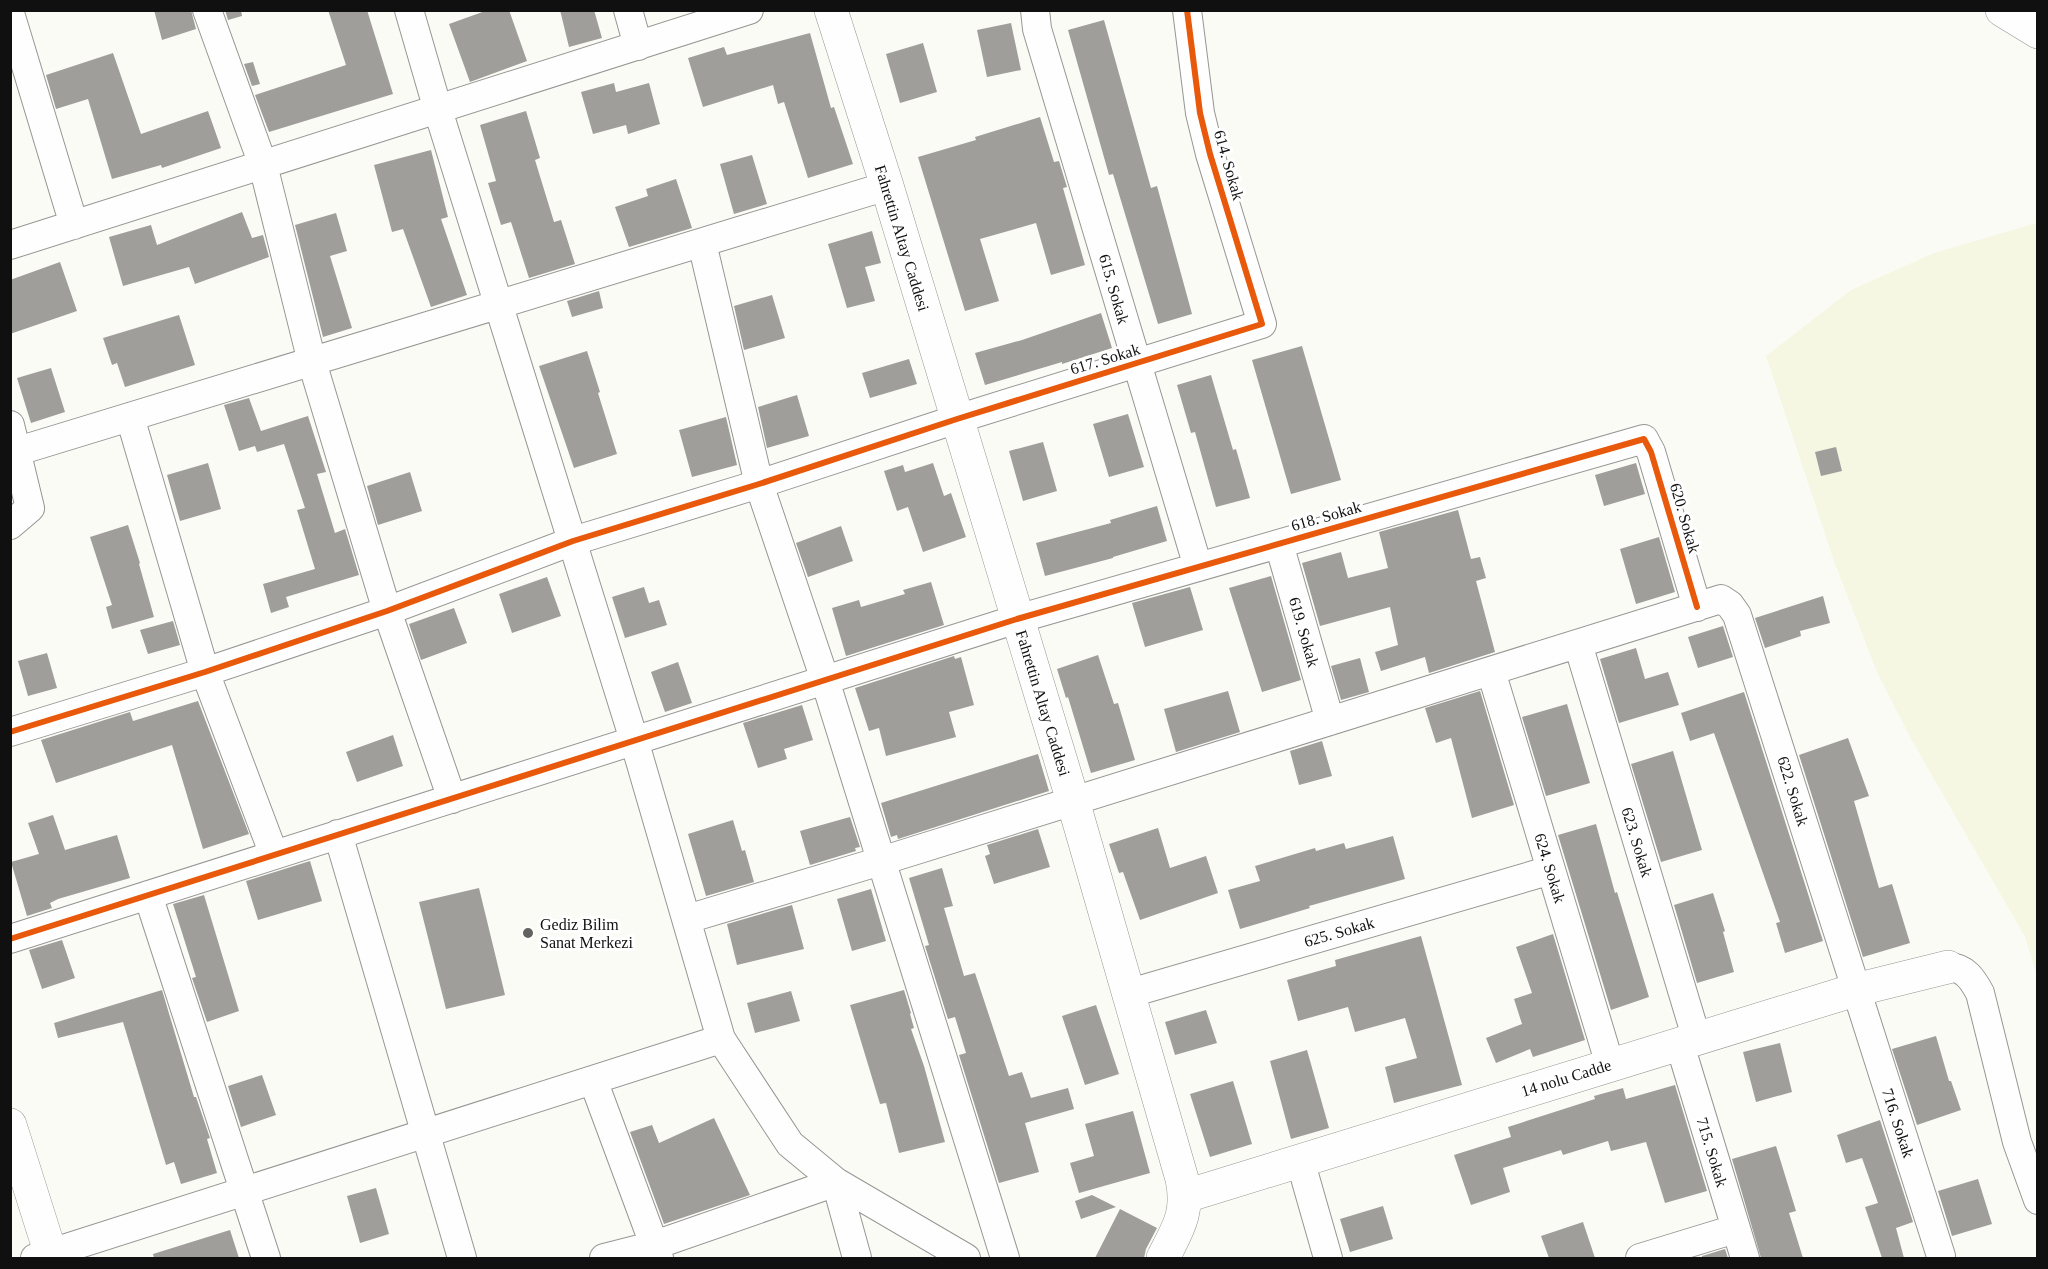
<svg xmlns="http://www.w3.org/2000/svg" width="2048" height="1269" viewBox="0 0 2048 1269" font-family="'Times New Roman',serif">
<rect width="100%" height="100%" fill="#fbfbf6"/>
<!-- farmland -->
<path fill="#f5f7e3" d="M2037,223V976L2025,937L1911,739L1876,670L1834,561L1766,356L1851,290L1934,253Z"/>
<!-- building -->
<path fill="#9f9e9b" d="M154,10H191L196,29L162,40Z
M225,10H241L242,16L228,20Z
M328,10H367L393,94L269,132L255,95L346,65Z
M488,10H509L527,61L470,82L449,24Z
M560,10H594L602,38L569,47Z
M1104,20L1151,188L1157,186L1192,314L1158,324L1113,174L1109,175L1068,30Z
M1011,23L1021,70L987,77L977,30Z
M810,33L831,108L834,107L853,164L808,178L784,102L778,104L773,85L703,107L688,58L724,47L727,55Z
M923,43L937,92L900,103L886,54Z
M113,53L141,134L208,111L221,148L162,168L161,165L112,179L88,99L56,109L46,75Z
M253,62L260,84L252,86L244,64Z
M614,83L616,92L649,83L660,124L628,134L626,125L593,134L581,92Z
M526,111L540,158L535,160L554,222L561,220L575,264L529,278L511,222L501,225L488,183L496,181L480,125Z
M1040,117L1054,162L1059,161L1067,187L1063,188L1085,265L1051,275L1036,223L980,239L999,301L965,311L918,157L976,140L975,137Z
M431,150L448,217L441,219L467,295L431,307L403,229L392,232L374,165Z
M752,155L767,204L734,214L720,164Z
M676,179L692,228L629,247L615,207L648,196L646,189Z
M242,212L252,238L263,235L269,257L195,284L189,267L123,286L109,237L151,225L157,245Z
M336,213L347,251L330,256L352,328L323,337L295,225Z
M872,231L881,263L865,267L875,301L847,308L828,244Z
M60,262L77,311L10,334V280Z
M599,291L603,308L572,317L567,301Z
M772,295L785,338L744,350L734,306Z
M1101,313L1112,348L1062,364V362L985,385L975,353L1022,340Z
M179,315L195,365L125,387L117,363L112,365L103,338Z
M1302,346L1341,480L1291,494L1252,360Z
M587,351L600,392L598,393L617,454L574,468L539,366Z
M909,359L917,384L870,398L862,373Z
M51,368L65,412L31,423L17,378Z
M1211,375L1233,450L1236,449L1250,498L1216,507L1195,432L1191,433L1177,385Z
M797,395L809,436L767,448L758,407Z
M249,398L261,431L308,416L326,472L317,474L335,533L345,529L359,575L286,597L289,607L271,613L263,584L315,569L297,510L305,508L284,444L257,452L255,446L239,451L224,405Z
M1128,414L1144,467L1109,477L1093,424Z
M726,417L737,465L692,477L679,430Z
M1043,442L1057,491L1023,501L1009,451Z
M1836,447L1842,471L1821,476L1815,452Z
M208,463L221,509L180,521L167,475Z
M933,463L944,496L951,493L966,537L923,552L908,507L897,511L884,471L903,465L905,472Z
M1636,463L1645,494L1604,506L1595,475Z
M410,472L422,511L378,525L367,486Z
M1157,506L1167,541L1113,557V558L1045,576L1036,543L1111,523L1110,520Z
M1458,510L1471,559L1480,557L1486,578L1476,581L1495,652L1429,673L1425,657L1381,671L1375,652L1398,645L1390,607L1320,626L1302,563L1341,552L1348,578L1388,568L1379,532Z
M128,525L140,563L139,564L154,617L112,629L106,607L112,605L90,537Z
M841,526L853,561L808,577L796,543Z
M1659,537L1675,592L1636,604L1620,549Z
M1271,576L1301,680L1262,692L1229,588Z
M547,577L561,616L512,633L499,594Z
M931,582L944,625L846,656L832,608L859,600L861,607L905,594L903,590Z
M644,587L649,603L659,600L667,625L625,638L612,597Z
M1190,587L1203,630L1145,647L1132,603Z
M1823,596L1830,623L1800,631L1801,636L1765,648L1755,618Z
M454,608L467,643L421,660L409,624Z
M173,621L180,645L148,654L140,630Z
M1723,626L1733,657L1698,668L1688,637Z
M1636,648L1645,679L1668,672L1679,705L1619,723L1600,659Z
M47,653L57,688L28,696L18,661Z
M1098,655L1114,704L1118,703L1135,760L1091,773L1068,697L1066,698L1057,669Z
M954,656L955,659L961,657L974,705L949,712L956,737L886,756L879,728L869,731L855,688Z
M1360,658L1369,692L1341,700L1331,666Z
M678,662L692,703L665,712L651,672Z
M1228,691L1240,732L1176,752L1164,709Z
M1480,691L1514,805L1472,818L1451,738L1436,743L1425,708Z
M1744,692L1823,941L1785,953L1776,923L1780,922L1714,733L1690,741L1681,713Z
M198,701L249,834L203,849L172,745L56,783L41,740L130,712L133,721Z
M1567,704L1590,783L1546,796L1522,717Z
M802,705L813,740L784,749L787,759L758,768L743,723Z
M393,735L403,766L357,782L346,752Z
M1848,738L1869,796L1854,801L1879,888L1892,884L1910,943L1863,957L1799,755Z
M1322,741L1332,776L1299,785L1290,751Z
M1673,751L1702,850L1661,862L1631,764Z
M1038,754L1049,791L898,839L897,835L891,837L881,803Z
M53,815L65,850L117,835L130,878L58,899L50,903L52,908L27,916L11,862L39,854L28,823Z
M850,817L860,847L855,848L856,851L810,865L800,831Z
M733,820L742,851L745,850L754,882L706,896L688,834Z
M1596,824L1615,893L1617,892L1649,997L1611,1010L1558,835Z
M1158,828L1170,868L1206,856L1218,893L1140,920L1123,872L1119,873L1109,844Z
M1038,829L1050,867L994,884L985,856L990,854L987,845Z
M1393,836L1405,879L1309,906L1310,908L1240,929L1228,890L1260,881L1255,866L1315,848L1316,851L1344,843L1346,849Z
M310,861L322,901L258,920L246,881Z
M942,868L953,906L944,908L964,976L975,973L1009,1076L1022,1072L1031,1098L1068,1088L1074,1109L1025,1123L1039,1172L999,1183L959,1055L966,1053L955,1017L948,1019L925,946L929,945L909,878Z
M479,888L505,995L446,1009L419,902Z
M871,889L886,941L852,951L837,899Z
M1713,893L1725,931L1723,932L1734,972L1697,983L1674,905Z
M204,895L239,1011L207,1022L192,978L196,977L173,904Z
M792,905L804,949L737,965L727,924Z
M1553,934L1585,1040L1533,1057L1530,1049L1496,1063L1486,1038L1522,1024L1514,999L1532,993L1516,947Z
M1421,936L1462,1085L1394,1103L1385,1067L1417,1058L1405,1018L1355,1032L1348,1007L1298,1021L1287,980L1336,966L1335,960Z
M62,940L75,978L42,989L29,950Z
M162,990L194,1097H196L210,1138L207,1139L217,1173L181,1184L174,1162L166,1165L123,1022L58,1038L54,1023Z
M904,990L911,1013L910,1014L914,1028L911,1029L924,1066L945,1142L899,1153L886,1103L880,1104L850,1005Z
M791,991L800,1021L755,1033L747,1003Z
M1096,1005L1119,1074L1085,1085L1062,1016Z
M1206,1010L1217,1043L1175,1055L1165,1022Z
M1936,1036L1949,1081H1951L1961,1110L1917,1125L1892,1049Z
M1780,1043L1792,1092L1756,1102L1743,1052Z
M1307,1050L1329,1128L1291,1139L1270,1061Z
M262,1075L276,1115L241,1127L228,1086Z
M1233,1081L1252,1144L1210,1157L1190,1094Z
M1675,1085L1707,1191L1665,1203L1646,1142L1611,1151L1608,1141L1563,1155L1561,1150L1503,1168L1510,1192L1471,1205L1454,1155L1511,1137L1508,1127L1595,1099L1594,1096L1623,1088L1626,1099Z
M1133,1111L1150,1173L1079,1193L1070,1163L1094,1156L1085,1124Z
M714,1118L750,1195L664,1224L630,1132L652,1125L659,1143Z
M1880,1120L1913,1222L1896,1228L1904,1258H1882L1865,1207L1878,1203L1862,1158L1846,1163L1837,1135Z
M1776,1146L1796,1211L1789,1213L1803,1258H1761L1732,1159Z
M1978,1179L1992,1224L1952,1236L1938,1191Z
M376,1188L389,1234L360,1243L347,1196Z
M1092,1195L1116,1207L1081,1219L1075,1201Z
M1383,1206L1393,1239L1350,1252L1340,1219Z
M1120,1209L1157,1228L1146,1249L1144,1258H1095Z
M1583,1222L1595,1258H1549L1541,1236Z
M230,1230L239,1258H154L153,1254Z
M1725,1249L1728,1258H1702V1256Z"/>
<g fill="none" stroke-linecap="round" stroke-linejoin="round">
<defs>
<path id="minor" d="M207,10L263,165L312,362L387,611L452,799
M409,10L438,110L634,740L721,1039L790,1144L836,1182L966,1258
M628,10L638,46
M1035,10L1037,29L1198,567
M10,13L74,225
M702,243L759,484L825,680L1005,1258
M10,245L749,10
M130,417L205,672L274,855
M10,425L30,508L10,525
M18,451L887,186
M1279,544L1330,721
M1578,644L1697,1040
M1491,671L1610,1065
M10,732L205,672L387,611L573,541L759,484L957,419L1262,324L1210,154L1200,113L1187,10
M338,834L462,1258
M148,895L266,1258
M687,919L881,861L1721,599L1730,605L1737,615L1941,1256
M10,939L1017,619L1644,439L1651,452L1697,607
M1948,967C1965,967 1973,980 1980,993L2017,1142L2038,1200
M1127,994L1551,870
M1680,1045L1745,1258
M593,1080L659,1258
M1300,1160L1328,1258
M35,1258L721,1039
M604,1258L655,1245L836,1182L857,1258
M1640,1258L1735,1229"/>
<path id="tertiary" d="M831,10L887,186L1073,801L1182,1179C1189,1214 1178,1228 1163,1258
M2002,10L2038,32
M10,1125L52,1258
M1186,1196L1855,990L1948,967"/>
</defs>
<!-- minor casing -->
<use href="#minor" stroke="#969694" stroke-width="30"/>
<!-- tertiary casing -->
<use href="#tertiary" stroke="#969694" stroke-width="34"/>
<!-- minor -->
<use href="#minor" stroke="#fefefe" stroke-width="28"/>
<!-- tertiary -->
<use href="#tertiary" stroke="#fefefe" stroke-width="33"/>
<defs>
<path id="cycleway" d="M10,732L205,672L387,611L573,541L759,484L957,419L1262,324L1210,154L1200,113L1187,10
M10,939L1017,619L1644,439L1651,452L1697,607"/>
</defs>
<!-- cycleway casing -->
<use href="#cycleway" stroke="#fff" stroke-width="10"/>
<!-- cycleway -->
<use href="#cycleway" stroke="#e8590c" stroke-width="6"/>
</g>
<!-- markers -->
<circle fill="#626260" stroke="#fff" stroke-width="2" cx="528" cy="933" r="6"/>
<g text-anchor="middle" dominant-baseline="central" stroke-width="6" stroke-linejoin="round" paint-order="stroke">
<!-- street labels -->
<g font-size="16" fill="#101010" stroke="#fff">
<text transform="translate(1229 165) rotate(74)">614. Sokak</text>
<text transform="translate(902 238) rotate(73)">Fahrettin Altay Caddesi</text>
<text transform="translate(1114 289) rotate(74)">615. Sokak</text>
<text transform="translate(1105 359) rotate(-17)">617. Sokak</text>
<text transform="translate(1326 516) rotate(-16)">618. Sokak</text>
<text transform="translate(1685 518) rotate(74)">620. Sokak</text>
<text transform="translate(1304 632) rotate(74)">619. Sokak</text>
<text transform="translate(1043 703) rotate(73)">Fahrettin Altay Caddesi</text>
<text transform="translate(1793 791) rotate(73)">622. Sokak</text>
<text transform="translate(1637 842) rotate(73)">623. Sokak</text>
<text transform="translate(1550 868) rotate(73)">624. Sokak</text>
<text transform="translate(1339 932) rotate(-16)">625. Sokak</text>
<text transform="translate(1566 1078) rotate(-17)">14 nolu Cadde</text>
<text transform="translate(1898 1123) rotate(72)">716. Sokak</text>
<text transform="translate(1712 1152) rotate(73)">715. Sokak</text>
</g>
<!-- poi labels -->
<g font-size="16" fill="#101010" stroke="#fff" text-anchor="start">
<text x="540" y="924">Gediz Bilim<tspan x="540" dy="18">Sanat Merkezi</tspan></text>
</g>
</g>
<!-- border -->
<rect width="2048" height="1269" fill="none" stroke="#101010" stroke-width="24"/>
</svg>
